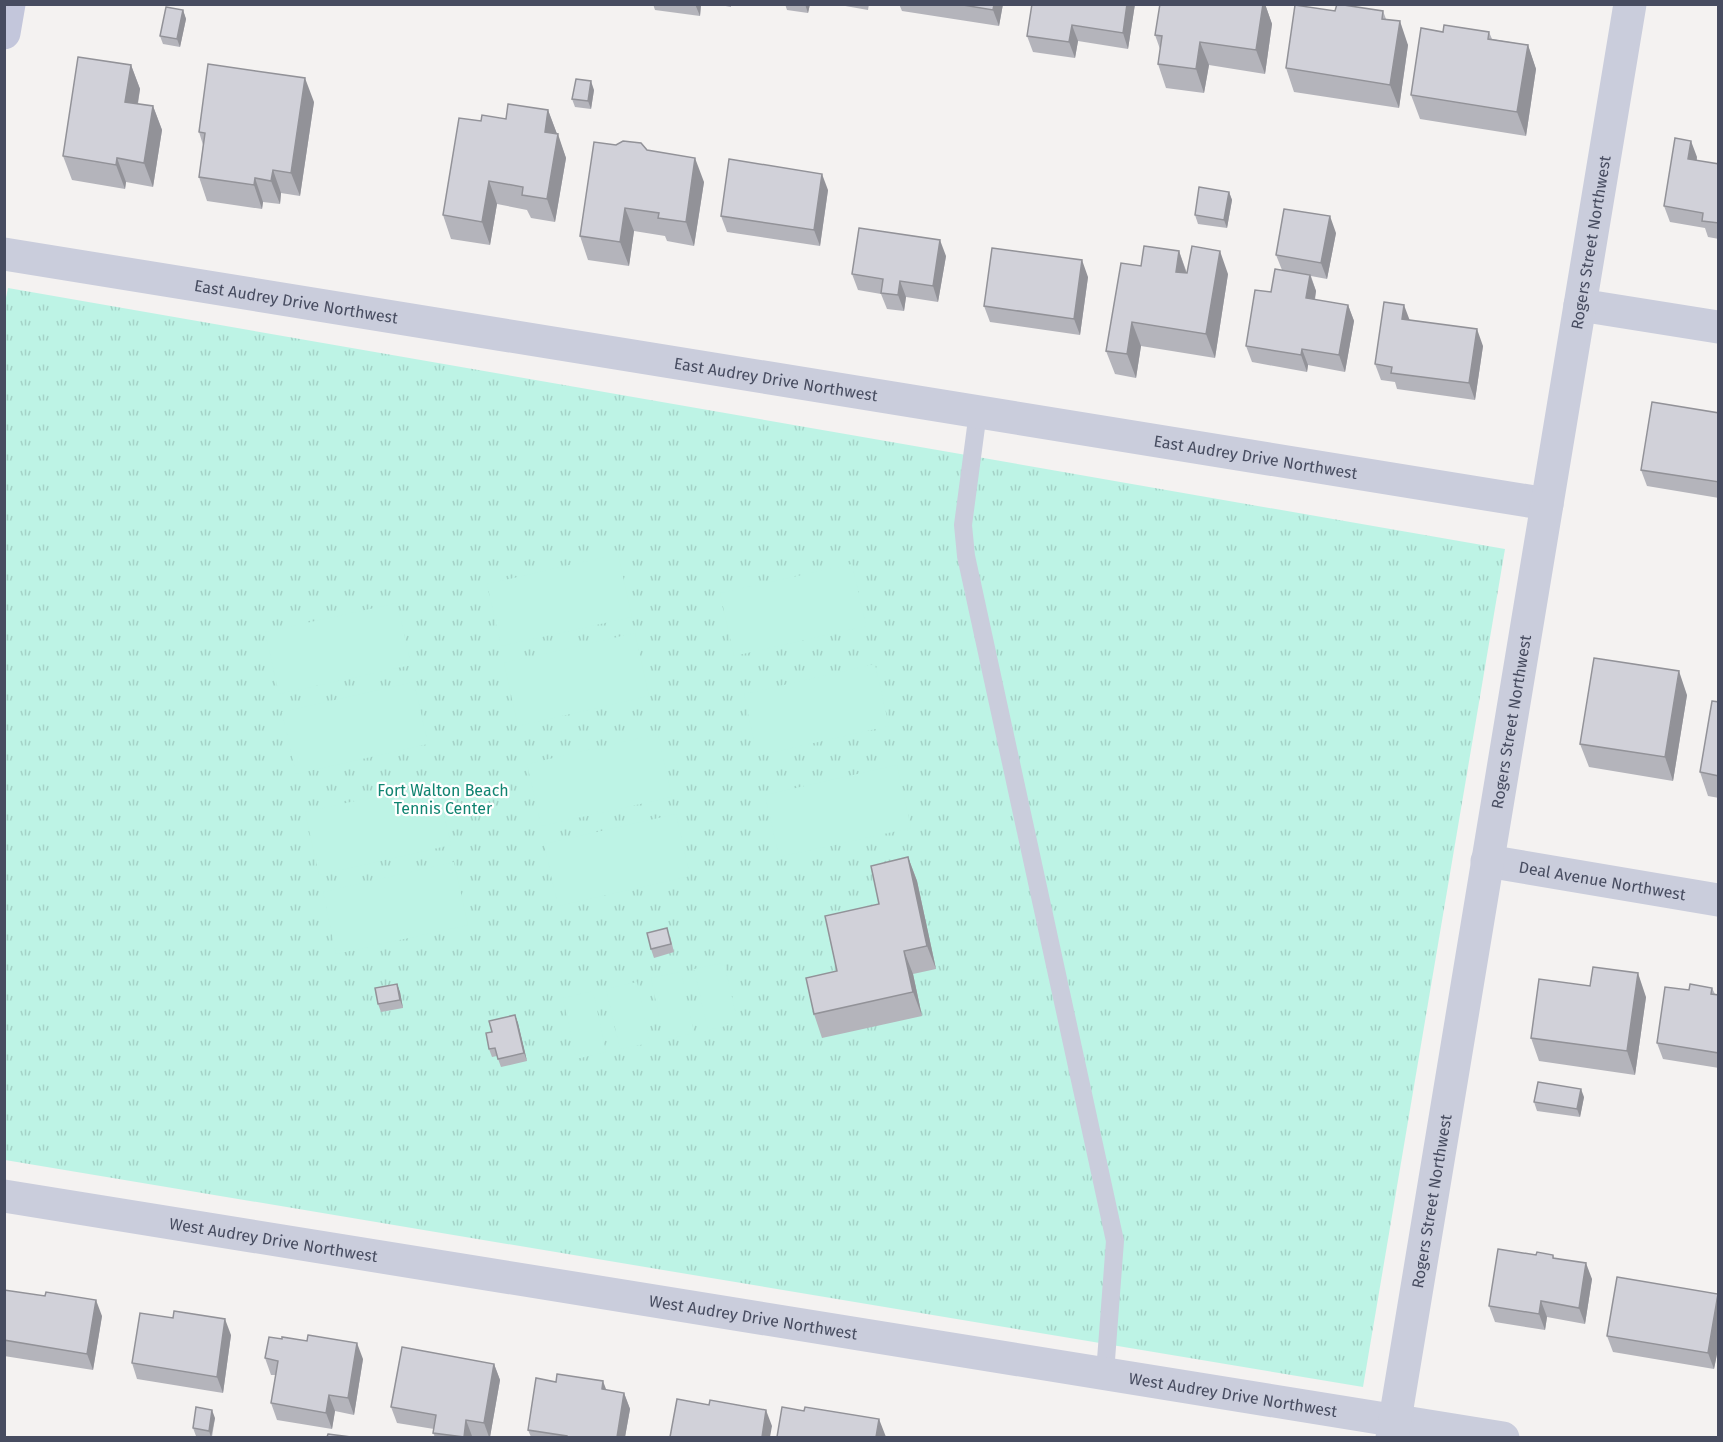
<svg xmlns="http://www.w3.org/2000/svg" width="1723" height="1442" viewBox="0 0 1723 1442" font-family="'Fira Sans',sans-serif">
<defs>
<pattern id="park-tufts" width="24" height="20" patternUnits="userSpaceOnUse" patternTransform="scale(1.5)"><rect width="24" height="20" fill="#bdf3e5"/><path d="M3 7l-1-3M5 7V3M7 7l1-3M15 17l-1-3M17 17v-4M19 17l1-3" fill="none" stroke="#a4d2c7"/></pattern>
</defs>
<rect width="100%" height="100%" fill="#f4f2f1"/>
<!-- park -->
<path fill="url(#park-tufts)" d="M8,288L1505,549L1363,1387L5,1160L4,308Z"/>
<!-- pitch -->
<path fill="#bdf3e5" d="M618,554L632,617L501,646L487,584Z
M852,564L866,626L734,656L720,593Z
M397,603L411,665L279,694L265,632Z
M635,633L649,696L518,726L504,663Z
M875,664L889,726L757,756L744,694Z
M414,682L428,744L296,774L282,712Z
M658,734L672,797L541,826L527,764Z
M897,765L911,828L779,857L765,795Z
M437,783L451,845L319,875L305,812Z
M676,814L690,876L558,906L544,844Z
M454,862L468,925L336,954L323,892Z
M724,963L738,1023L708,1030L694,969Z
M681,972L694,1033L664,1040L651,978Z
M637,982L650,1043L620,1049L606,989Z
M593,991L606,1052L576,1059L563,998Z"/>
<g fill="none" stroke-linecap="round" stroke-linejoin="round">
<!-- lane -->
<path stroke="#cacddc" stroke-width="18" d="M978,412L963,525L966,556L1115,1241L1105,1373"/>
<!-- street -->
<g stroke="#cacddc" stroke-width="33">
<path id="s1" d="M4,254L1547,504"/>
<path d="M1580,305L1718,327"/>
<path id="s2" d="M1487,861L1718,900"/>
<path id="s3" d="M4,1196L1503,1438"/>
<path id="s4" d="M1392,1438L1630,4"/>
</g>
<!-- secondary -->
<path stroke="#c3c6db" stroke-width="33" d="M4,33L9,4"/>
</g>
<!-- wall -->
<path fill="#b4b4bb" d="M653,4H701L700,16L655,10Z
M715,4H731V7Z
M785,4H810L808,13L787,10Z
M834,4H869L868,10Z
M899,4H1003L999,26L902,11Z
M1135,4L1128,49L1078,41L1075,58L1033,52L1027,36Z
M1160,4H1265L1272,24L1265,74L1209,65L1204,93L1166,88L1158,64L1160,49L1155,35Z
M183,10L186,19L180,47L163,44L160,36Z
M1335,11H1383L1386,19L1408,45L1399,108L1294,92L1286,68Z
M1443,32H1489L1492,39L1528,45L1536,69L1526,136L1420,119L1411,95Z
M131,65L140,89L138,104L153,106L162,130L153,187L126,182L125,189L72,180L63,156Z
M594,90L591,109L575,107L572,99Z
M314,102L300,196L281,193L280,204L263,202L262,209L207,201L199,177L203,145L199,132Z
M548,110L566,158L555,222L531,218L527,210L497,204L490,245L451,239L443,215L481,121L506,119Z
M647,150L704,182L694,246L667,241L665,236L634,231L629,266L588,260L580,236Z
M1697,157V161L1719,164V239L1708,237L1705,228L1670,222L1664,206Z
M828,190L820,246L727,232L721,216Z
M1229,192L1232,200L1227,228L1198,224L1195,215Z
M1336,233L1327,279L1311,276L1316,291L1315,300L1348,305L1354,321L1345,372L1308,365L1307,372L1252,362L1246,346L1282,270L1276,255Z
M1179,251L1187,273L1228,274L1215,358L1141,346L1136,378L1115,374L1106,351L1141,266Z
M946,256L938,302L906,297L904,311L887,309L881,294L858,290L852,274Z
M1088,277L1080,335L990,322L984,306Z
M1410,320L1483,346L1475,400L1397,389L1395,382L1381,380L1375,364Z
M1719,413V498L1647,486L1641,470Z
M1687,695L1673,781L1589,767L1580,744Z
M1719,702V798L1708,796L1700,772Z
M908,857L917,881L936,969L913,974L922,1016L822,1038L814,1014L837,971Z
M670,936L674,952L654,958L651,949Z
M397,984L400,992L403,1008L381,1012L378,1004Z
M1590,986L1646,997L1635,1075L1539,1061L1531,1038Z
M1712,988L1715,994L1719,995V1068L1663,1059L1657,1043L1689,990Z
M515,1015L518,1023L527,1061L501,1067L497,1056L492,1057L489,1049L492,1032Z
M1584,1097L1580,1117L1537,1111L1534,1102Z
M1553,1255L1554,1258L1592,1279L1585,1324L1547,1317L1545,1330L1495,1322L1489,1306Z
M4,1290L102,1316L93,1370L4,1356Z
M1718,1294L1719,1344L1714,1369L1613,1352L1607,1336Z
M231,1335L223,1393L137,1379L132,1363Z
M265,1358L363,1359L354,1415L335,1411L332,1429L277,1420L271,1403L276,1375H271Z
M494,1364L500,1380L490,1437H480L472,1436V1437H435L433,1433L434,1429L397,1423L391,1407Z
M607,1390L624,1393L630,1409L625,1437H531L528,1430Z
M215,1418L212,1437L196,1436L193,1428Z"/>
<!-- shaded-wall -->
<path fill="#929298" d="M695,4H701L700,16Z
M805,4H810L808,13Z
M994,4H1003L999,26L993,10Z
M1127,4H1135L1128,49L1123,33Z
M1263,4H1265L1272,24L1265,74L1256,50Z
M183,10L186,19L180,47L177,39Z
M1400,21L1408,45L1399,108L1390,85Z
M1072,25L1078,41L1075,58L1069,42Z
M1200,42L1209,65L1204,93L1196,69Z
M1528,45L1536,69L1526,136L1517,112Z
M131,65L140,89L134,125L125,102Z
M305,78L314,102L300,196L291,173Z
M591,81L594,90L591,109L588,101Z
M153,106L162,130L153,187L144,163Z
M548,110L557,134L545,132Z
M558,134L566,158L555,222L547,199Z
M1691,141L1697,157L1694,175L1688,159Z
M117,158L126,182L125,189L116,165Z
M695,158L704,182L694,246L686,222Z
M273,170L281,193L280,204L271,181Z
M822,174L828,190L820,246L814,230Z
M255,178L263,202L262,209L254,185Z
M489,181L497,204L490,245L482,222Z
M1229,192L1232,200L1227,228L1224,220Z
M625,208L634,231L629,266L620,242Z
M1330,216L1336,233L1327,279L1321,263Z
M940,240L946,256L938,302L933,286Z
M1179,251L1187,275L1176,272Z
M1220,251L1228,274L1215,358L1206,334Z
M1082,260L1088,277L1080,335L1074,319Z
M1310,275L1316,291L1312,315L1306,298Z
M900,281L906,297L904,311L898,295Z
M1348,305L1354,321L1345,372L1339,355Z
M1404,305L1410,321L1402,319Z
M1132,322L1141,346L1136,378L1127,354Z
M1477,329L1483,346L1475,400L1469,383Z
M1302,349L1308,365L1307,372L1301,355Z
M1679,671L1687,695L1673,781L1665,757Z
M908,857L917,881L936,969L927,946Z
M904,951L913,974L922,1016L913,992Z
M1638,973L1646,997L1635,1075L1627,1051Z
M397,984L400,992L403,1008L400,1000Z
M515,1015L518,1023L527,1061L524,1053Z
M1581,1089L1584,1097L1580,1117L1577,1109Z
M1586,1263L1592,1279L1585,1324L1579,1308Z
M1718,1294L1719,1344L1714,1369L1708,1353Z
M96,1300L102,1316L93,1370L87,1354Z
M1541,1301L1547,1317L1545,1330L1539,1314Z
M225,1319L231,1335L223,1393L217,1377Z
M357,1343L363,1359L354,1415L348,1398Z
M494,1364L500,1380L490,1437H489L484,1423Z
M603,1381L609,1397L602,1389Z
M624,1393L630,1409L625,1437H617Z
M329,1395L335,1411L332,1429L326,1413Z
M212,1410L215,1418L211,1437L209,1431Z
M766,1410L772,1426L770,1437H762Z
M879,1419L886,1437H876Z
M466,1420L472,1436V1437H464Z"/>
<!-- building -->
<path fill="#d1d1d9" stroke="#929298" stroke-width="1.5" d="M957,4H994L993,10Z
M1032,4H1127L1123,33L1072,25L1069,42L1027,36Z
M1160,4H1263L1256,50L1200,42L1196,69L1158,64L1162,36L1155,35Z
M1337,4L1383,11L1382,19L1400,21L1390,85L1286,68L1295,5L1335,11Z
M166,7L183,10L177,39L160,36Z
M1444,25L1489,32L1488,39L1528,45L1517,112L1411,95L1421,28L1443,32Z
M78,57L131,65L125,102L153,106L144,163L117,158L116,165L63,156Z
M208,64L305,78L291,173L273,170L271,181L255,178L254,185L199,177L205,133L199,132Z
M576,79L591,81L588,101L572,99Z
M508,104L548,110L545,132L558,134L547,199L522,195L523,187L489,181L482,222L443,215L459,118L481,121L482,115L506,119Z
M1675,138L1691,141L1688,159L1719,164V223L1702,221L1703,213L1664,206Z
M623,141L641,143L647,150L695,158L686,222L658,218L659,213L625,208L620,242L580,236L594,142L616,145Z
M729,159L822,174L814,230L721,216Z
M1199,187L1229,192L1224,220L1195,215Z
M1284,209L1330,216L1321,263L1276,255Z
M859,228L940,240L933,286L900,281L898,295L881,293L883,279L852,274Z
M1144,246L1179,251L1176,272L1187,273L1192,246L1220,251L1206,334L1132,322L1127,354L1106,351L1121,263L1141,266Z
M992,248L1082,260L1074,319L984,306Z
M1275,269L1310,275L1306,298L1348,305L1339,355L1302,349L1301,355L1246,346L1255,290L1271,292Z
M1384,302L1404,305L1402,319L1477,329L1469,383L1391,373L1392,367L1375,364Z
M1652,402L1719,413V482L1641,470Z
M1594,658L1679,671L1665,757L1580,744Z
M1712,701L1719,702V776L1700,772Z
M908,857L927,946L904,951L913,992L814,1014L806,978L837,971L825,916L879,904L871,866Z
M667,928L671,944L651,949L647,933Z
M1593,967L1638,973L1627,1051L1531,1038L1539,979L1590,986Z
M397,984L400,1000L378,1004L375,988Z
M1690,984L1712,988L1711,994L1719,995V1053L1657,1043L1665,987L1689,990Z
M515,1015L524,1053L498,1059L495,1048L489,1049L486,1033L492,1032L489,1021Z
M1538,1082L1581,1089L1577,1109L1534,1102Z
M1498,1249L1536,1255L1537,1252L1553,1255V1258L1586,1263L1579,1308L1541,1301L1539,1314L1489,1306Z
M1617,1277L1718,1294L1708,1353L1607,1336Z
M4,1290L45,1296L46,1292L96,1300L87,1354L4,1340Z
M174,1311L225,1319L217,1377L132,1363L140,1313L173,1318Z
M308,1335L357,1343L348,1398L329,1395L326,1413L271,1403L278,1361L265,1358L269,1337L282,1339V1337L307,1341Z
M402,1347L494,1364L484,1423L466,1420L464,1437L433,1433L436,1415L391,1407Z
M557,1374L603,1381L602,1389L624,1393L617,1437H567V1436L528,1430L536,1378L556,1382Z
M677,1399L709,1405L710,1400L766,1410L762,1437H670Z
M196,1407L212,1410L209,1431L193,1428Z
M782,1407L804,1411L805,1407L879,1419L876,1437H777Z
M328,1434L351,1437H327Z"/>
<g text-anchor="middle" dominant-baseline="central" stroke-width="4.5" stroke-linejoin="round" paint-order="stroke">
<!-- street labels -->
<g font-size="16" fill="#474c60" stroke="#fff">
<text stroke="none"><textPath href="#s4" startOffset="1212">Rogers Street Northwest</textPath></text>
<text stroke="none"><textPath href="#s1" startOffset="296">East Audrey Drive Northwest</textPath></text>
<text stroke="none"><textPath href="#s1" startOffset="782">East Audrey Drive Northwest</textPath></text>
<text stroke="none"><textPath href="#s1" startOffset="1268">East Audrey Drive Northwest</textPath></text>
<text stroke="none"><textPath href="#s4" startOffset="726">Rogers Street Northwest</textPath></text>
<text stroke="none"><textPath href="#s2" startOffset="117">Deal Avenue Northwest</textPath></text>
<text stroke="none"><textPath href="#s4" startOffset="240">Rogers Street Northwest</textPath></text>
<text stroke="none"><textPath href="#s3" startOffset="273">West Audrey Drive Northwest</textPath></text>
<text stroke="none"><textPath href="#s3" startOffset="759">West Audrey Drive Northwest</textPath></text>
<text stroke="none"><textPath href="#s3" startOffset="1245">West Audrey Drive Northwest</textPath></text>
</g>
<!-- park labels -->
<g font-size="16" fill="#108471" stroke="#fff">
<text x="443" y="790">Fort Walton Beach<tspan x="443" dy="18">Tennis Center</tspan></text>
</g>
</g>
<!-- border -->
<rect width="1723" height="1442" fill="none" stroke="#474c60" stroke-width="12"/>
</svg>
